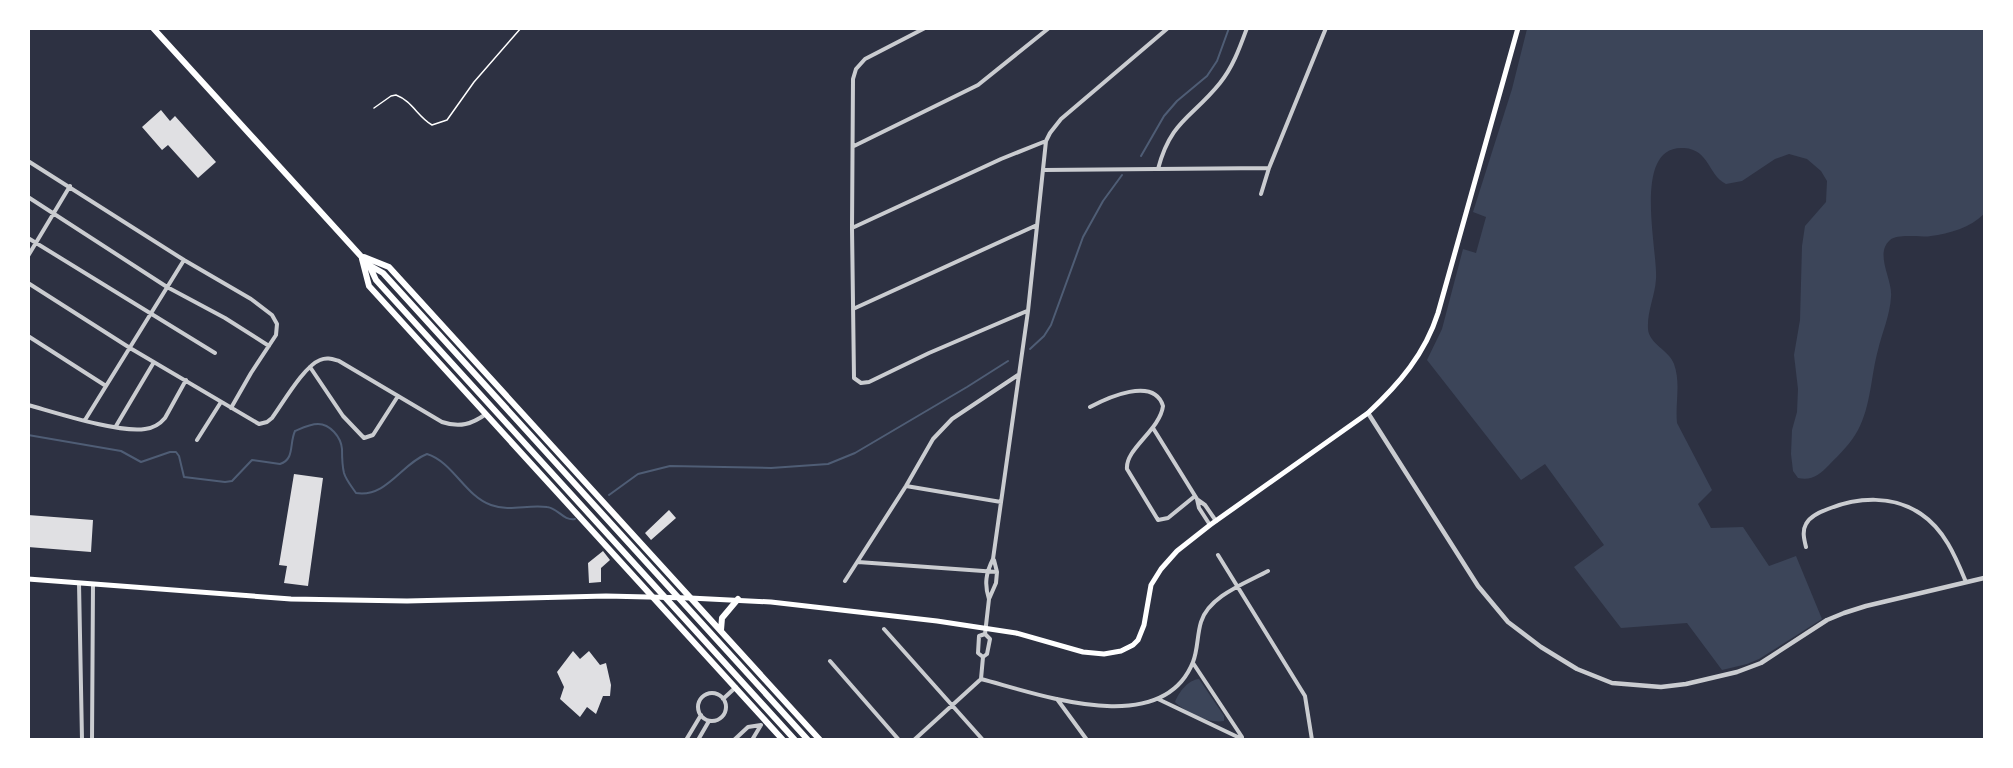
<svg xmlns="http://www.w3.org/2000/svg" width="2013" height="768" viewBox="0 0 2013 768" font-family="'Roboto Serif',serif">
<rect width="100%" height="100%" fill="#2d3142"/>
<!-- green -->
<path fill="#3c4559" d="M1527,29H1984V214C1971,227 1949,234 1931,236C1920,238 1899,233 1890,240C1874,254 1893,280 1891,297C1890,315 1882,333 1878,350C1871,375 1871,406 1858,430C1851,443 1840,454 1829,465C1819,475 1812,481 1798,478L1793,471L1791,454L1792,430L1797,412L1798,389L1794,355L1800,320L1802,246L1805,226L1826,202L1827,181L1821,171L1807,159L1789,154L1775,159L1742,181L1726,184C1707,174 1710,150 1684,148C1631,144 1658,250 1656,279C1655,296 1647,311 1648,329C1649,344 1669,350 1674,364C1681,383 1675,403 1677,423L1712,490L1698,504L1711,528L1743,527L1769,566L1796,556L1822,619L1759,659L1747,664L1722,670L1687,623L1621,628L1574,567L1604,545L1545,464L1521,480L1427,360L1442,329L1463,249L1476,253L1486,217L1473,212L1512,89Z
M1199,679L1224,716V721C1209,724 1185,712 1175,702C1179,692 1188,680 1199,679Z"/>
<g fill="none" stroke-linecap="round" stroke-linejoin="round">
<!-- stream -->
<path stroke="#4f5d75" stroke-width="2" d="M1141,156L1164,116L1177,101L1207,76L1217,61L1229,28
M1030,349L1044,336L1051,325L1083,237L1103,201L1122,175
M28,435L121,451L141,462L170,452H176L179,456L184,477L225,482L232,481L252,460L280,464C295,459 289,444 295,431C302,428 310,424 318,424C330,424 341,437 342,449C342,457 342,465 344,473C346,480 352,487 356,493C387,498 402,463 427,454C453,462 465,496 491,505C510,512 528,504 547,507C558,508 563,521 575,519
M609,495L638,474L670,466L771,468L828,464L855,453L967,387L1008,361"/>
</g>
<!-- building -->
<path fill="#e0e0e3" d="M161,110L170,121L175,116L216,162L198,178L168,145L162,150L142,127Z
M294,474L323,478L308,586L284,583L287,566L279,565Z
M669,510L676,518L651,540L645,533Z
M28,515L93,520L91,552L28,547Z
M603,551L610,560L601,568V582L589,583L588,563Z
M573,651L580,659L589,651L600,665L606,663L611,685L610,696H603L596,714L587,707L580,717L560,699L564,687L557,672Z"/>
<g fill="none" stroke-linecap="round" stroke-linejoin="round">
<!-- path -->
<path stroke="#fff" stroke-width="1.5" d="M374,108L391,96L396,95C412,101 418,117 432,125L447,120L474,82L521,28"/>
<!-- minor -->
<path stroke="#caccd0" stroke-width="4" d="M925,28L865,59L856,69L853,79L852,228L854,378L861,383L869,382L929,353L1027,311
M854,146L978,85L1049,28
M28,161L184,260L251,299L272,315L277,324L276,335L251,373L231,408
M1158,169C1171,120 1192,118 1220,83C1233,67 1240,47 1247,28
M1044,170L1269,168
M1261,194L1269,168L1326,28
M28,197L167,287L225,318L269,346
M852,228L1001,159L1046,141
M28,238L215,353
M28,256L70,186
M28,283L130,348L259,424L267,422L272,418C283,403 304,366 320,360C327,357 332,359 339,361L442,422C460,428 472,424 486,414
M853,309L1037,225
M28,336L106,386
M310,367L343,416L364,438L373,435L398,396
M28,405C57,413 118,433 145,429C154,428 160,424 165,418L186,380
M1090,407C1107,398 1154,376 1163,406C1160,430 1125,449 1127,469L1158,520L1168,518L1195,496
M85,420L184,260
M116,426L154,362
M1153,428L1197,499L1199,508L1210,525
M197,440L221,402
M906,486L1001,502
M1198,500L1205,505L1216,521
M1806,547C1804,539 1802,531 1806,524C1810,516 1820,512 1828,509C1858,497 1894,495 1921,514C1945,530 1956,558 1966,582
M1218,555L1305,696L1312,740
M858,562L997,572
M845,581L906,486L933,439L952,419L1018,375
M79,583L82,740
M989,599C984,584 986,573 993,559L1028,311L1046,141L1050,133L1061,119L1168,28
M884,629L983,740
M983,657L978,653L979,636L985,634L989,599L996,583L997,572L994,560
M830,661L899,740
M1193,663L1242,737
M981,679C1039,694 1162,740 1193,662C1198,649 1197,635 1201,622C1209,596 1246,583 1268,571
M698 707a14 14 0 1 1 28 0a14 14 0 1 1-28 0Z
M723,699L736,687
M1057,699L1087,740
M1158,699L1244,740
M92,740L93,584
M686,740L701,715
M698,740L709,721
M734,740L748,727L761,725
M752,740L761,725
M914,740L981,679L983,657L987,654L990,639L985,634"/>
<!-- tertiary -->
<path stroke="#caccd0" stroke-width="4.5" d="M1368,413L1478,586L1508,622L1541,647L1577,669L1612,683L1661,687L1686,684L1737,672L1761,663L1827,620L1844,613L1866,606L1984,578"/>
<!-- secondary -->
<path stroke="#fff" stroke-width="5" d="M690,598L771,602L937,621L1016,633L1083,652L1104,654L1121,651L1133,645L1138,640L1144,625L1151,585L1161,569L1177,551L1210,525L1368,413C1399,384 1425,354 1438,313L1518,28"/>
<!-- primary -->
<path stroke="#fff" stroke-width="5" d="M28,579L291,599L407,601L606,596L690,598"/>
<!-- trunk -->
<path stroke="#fff" stroke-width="6" d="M153,28L369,265L376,280L795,740
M364,257L389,267L820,740
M362,259L369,286L783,740
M369,265L383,273L808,740
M721,630L722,618L738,599"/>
</g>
<!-- border -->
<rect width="2013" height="768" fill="none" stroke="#ffffff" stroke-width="60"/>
</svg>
